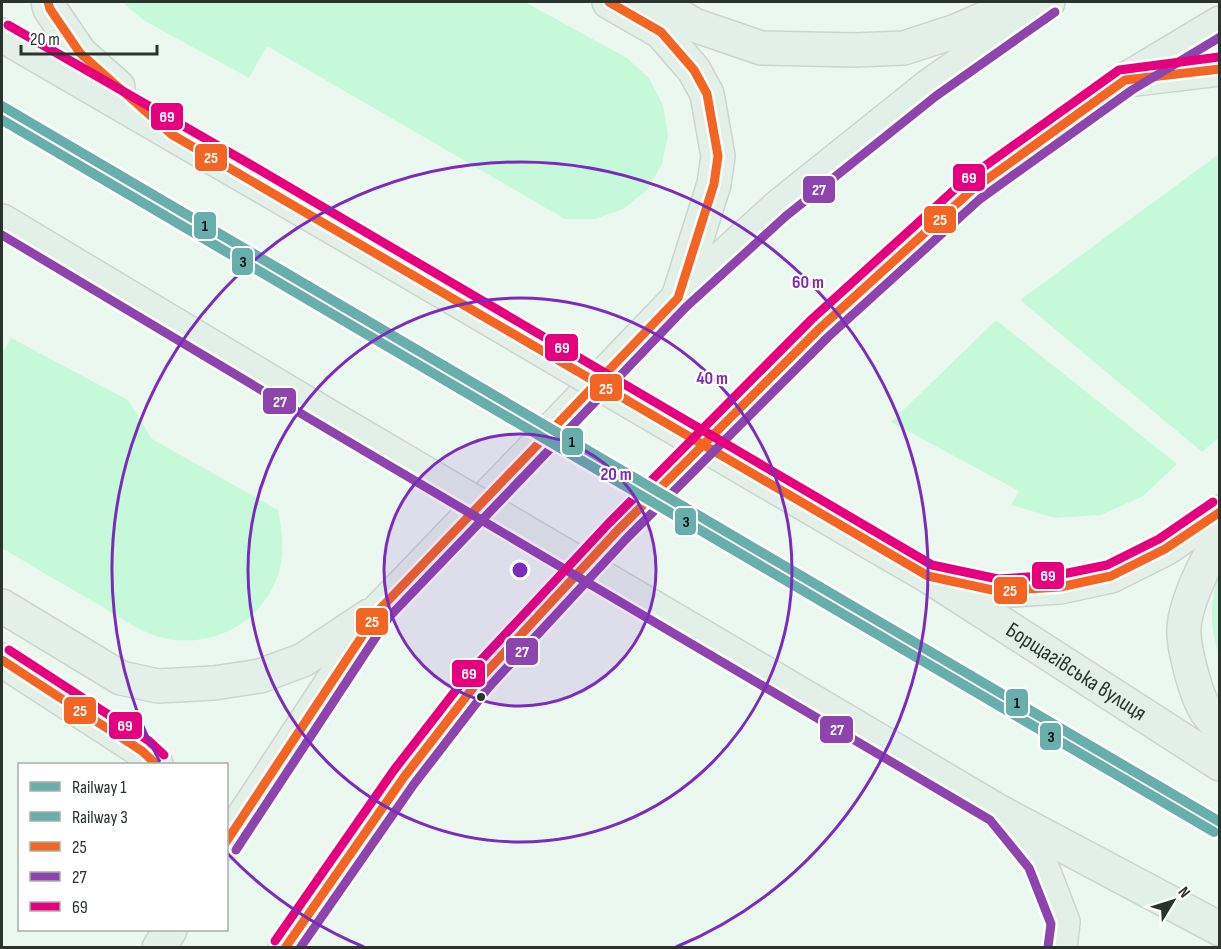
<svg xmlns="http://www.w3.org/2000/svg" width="1221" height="949" viewBox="0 0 1221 949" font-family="'Sofia Sans Condensed',sans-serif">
<rect width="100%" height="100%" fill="#ebf8ef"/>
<!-- green -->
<path fill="#c6f9d9" d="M122,2H525L627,58L649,78L663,105L668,135L662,164L647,190L623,209L595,219H565L267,46L249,78L145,21Z
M1219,154V437L1202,452L1020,300Z
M996,320L1177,464L1143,496L1101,515L1055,518L1011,505L1019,491L891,422Z
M11,338L128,400L152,439L278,510C286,549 285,578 258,609C236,634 200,645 167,639C143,634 121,618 101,606C68,587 35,568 2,548V354Z
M1219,569V654C1208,624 1211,599 1219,569Z"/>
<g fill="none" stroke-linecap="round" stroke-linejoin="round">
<defs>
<g id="major">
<path d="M48,2L50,9L80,53L118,87"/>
<path d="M609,2L661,32L694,70L707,94L718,156L714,184L678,298"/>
<path d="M656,2L694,25L761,48L855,50L904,48L956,31L1022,2"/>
<path d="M2,35L401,267"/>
<path d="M1136,79L1220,69"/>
<path d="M2,221L284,390"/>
<path d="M1220,540C1205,561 1185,604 1184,629C1183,647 1196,695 1205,709C1209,716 1215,722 1220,728"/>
<path id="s1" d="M873,544L928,576L1220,764"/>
<path d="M950,581L997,591L1060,587L1111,576L1165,549L1220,512"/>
<path d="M2,606L121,678L158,686L214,683L260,676L303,660L369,616"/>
<path d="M2,660L142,751L156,764"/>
<path d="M763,672L998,811L1220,929"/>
<path d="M1008,824L1040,862L1063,922L1060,948"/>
<path d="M226,843L380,609L678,298L778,207L929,86L1048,2"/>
<path d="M159,948L170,930"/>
<path d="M285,948L404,777L479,680L617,531L820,328L972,190L1125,80L1220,23"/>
</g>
</defs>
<!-- major casing -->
<use href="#major" stroke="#cdd4cf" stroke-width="36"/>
<!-- major -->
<use href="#major" stroke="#e2f0e8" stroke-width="33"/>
<defs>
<path id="major-bridge" d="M401,267L873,544
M284,390L763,672"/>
</defs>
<!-- major-bridge casing -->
<use href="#major-bridge" stroke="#cdd4cf" stroke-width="36" stroke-linecap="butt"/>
<!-- major-bridge -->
<use href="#major-bridge" stroke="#e2f0e8" stroke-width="33"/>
<defs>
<path id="bus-1" d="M48,2L50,9L80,53L171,134L928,576L997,591L1060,587L1111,576L1165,549L1220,512
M2,660L142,751L156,764
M226,842L380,609L678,298L714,184L718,156L707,94L694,70L661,32L609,2
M285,948L404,777L479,680L617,531L820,328L972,190L1125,80L1220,69"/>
<path id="bus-2" d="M2,235L278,400L990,820L1029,868L1051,924L1048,947
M236,850L389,617L686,307L786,216L936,96L1055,12
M300,948L414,784L488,688L626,539L828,337L980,199L1132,90L1220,37"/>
<path id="bus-3" d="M8,25L253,166L932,565L998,579L1058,575L1107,565L1159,539L1213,502
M9,650L149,741L164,755
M275,941L394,770L470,672L609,523L812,319L964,181L1119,70L1219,57"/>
</defs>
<!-- bus-1 casing -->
<use href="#bus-1" stroke="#fff" stroke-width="14"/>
<!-- bus-2 casing -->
<use href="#bus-2" stroke="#fff" stroke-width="14"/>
<!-- bus-3 casing -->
<use href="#bus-3" stroke="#fff" stroke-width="14"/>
<!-- bus-1 -->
<use href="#bus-1" stroke="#f26522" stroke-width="9"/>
<!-- bus-2 -->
<use href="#bus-2" stroke="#8e44ad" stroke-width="9"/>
<!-- bus-3 -->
<use href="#bus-3" stroke="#e5007d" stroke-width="9"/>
<defs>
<path id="rail-1" d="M2,106L1220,822"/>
<path id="rail-2" d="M2,120L1214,832"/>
</defs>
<!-- rail-1 casing -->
<use href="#rail-1" stroke="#fff" stroke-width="15"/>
<!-- rail-2 casing -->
<use href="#rail-2" stroke="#fff" stroke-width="15"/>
<!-- rail-1 -->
<use href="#rail-1" stroke="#68aeaa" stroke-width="10"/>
<!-- rail-2 -->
<use href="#rail-2" stroke="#68aeaa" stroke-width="10"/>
</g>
<!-- distance rings -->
<circle cx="520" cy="570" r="136" fill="#7b2cbf" fill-opacity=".12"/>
<g fill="none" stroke="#7b2cbf" stroke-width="3">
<circle cx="520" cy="570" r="136"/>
<circle cx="520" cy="570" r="272"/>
<path d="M364 947A408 408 0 0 1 227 853M160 762A408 408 0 1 1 676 947"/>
</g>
<!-- markers -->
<circle fill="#28342d" stroke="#fff" stroke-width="2" cx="481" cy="697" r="5"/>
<g text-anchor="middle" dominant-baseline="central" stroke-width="4.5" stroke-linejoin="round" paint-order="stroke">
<!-- street labels -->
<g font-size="22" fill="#28342d" stroke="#fff">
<text stroke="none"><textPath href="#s1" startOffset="240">Борщагівська вулиця</textPath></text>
</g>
</g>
<circle cx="520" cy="570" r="9" fill="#7b2cbf" stroke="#fff" stroke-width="3"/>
<g font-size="18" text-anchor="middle" font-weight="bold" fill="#7b2cbf" stroke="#fff" stroke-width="4.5" stroke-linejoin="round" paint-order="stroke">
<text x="808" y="288">60 m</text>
<text x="712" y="384">40 m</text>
<text x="616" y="480">20 m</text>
</g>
<g stroke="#fff" stroke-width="2">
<rect x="150" y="102" width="34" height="29" rx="6" fill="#e5007d"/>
<rect x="194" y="143" width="34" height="29" rx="6" fill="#f26522"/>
<rect x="952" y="163" width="34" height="29" rx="6" fill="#e5007d"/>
<rect x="802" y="175" width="34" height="29" rx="6" fill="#8e44ad"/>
<rect x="923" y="205" width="34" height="29" rx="6" fill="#f26522"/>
<rect x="193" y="211" width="24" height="29" rx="6" fill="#68aeaa"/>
<rect x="231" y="247" width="23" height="29" rx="6" fill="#68aeaa"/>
<rect x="544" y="333" width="35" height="29" rx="6" fill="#e5007d"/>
<rect x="589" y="373" width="34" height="29" rx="6" fill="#f26522"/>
<rect x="262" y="387" width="35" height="28" rx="6" fill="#8e44ad"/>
<rect x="561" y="427" width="23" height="29" rx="6" fill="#68aeaa"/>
<rect x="674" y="507" width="23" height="29" rx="6" fill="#68aeaa"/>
<rect x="1031" y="561" width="34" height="29" rx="6" fill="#e5007d"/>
<rect x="993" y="576" width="35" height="29" rx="6" fill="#f26522"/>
<rect x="355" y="607" width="34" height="29" rx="6" fill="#f26522"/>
<rect x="505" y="637" width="34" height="29" rx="6" fill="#8e44ad"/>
<rect x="451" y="659" width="35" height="29" rx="6" fill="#e5007d"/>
<rect x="1005" y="688" width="24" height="29" rx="6" fill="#68aeaa"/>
<rect x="63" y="696" width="34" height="29" rx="6" fill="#f26522"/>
<rect x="108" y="711" width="35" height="29" rx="6" fill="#e5007d"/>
<rect x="819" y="715" width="35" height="29" rx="6" fill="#8e44ad"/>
<rect x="1039" y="722" width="23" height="29" rx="6" fill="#68aeaa"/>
</g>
<g font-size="16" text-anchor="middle" font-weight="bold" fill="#fff">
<text x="167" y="122">69</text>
<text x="211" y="163">25</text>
<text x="969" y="183">69</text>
<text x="819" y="195">27</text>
<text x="940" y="225">25</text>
<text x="562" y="353">69</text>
<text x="606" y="394">25</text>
<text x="280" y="407">27</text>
<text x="1048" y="581">69</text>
<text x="1010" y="596">25</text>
<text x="372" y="627">25</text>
<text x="522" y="657">27</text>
<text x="469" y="679">69</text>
<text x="80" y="716">25</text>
<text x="125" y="731">69</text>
<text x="837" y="735">27</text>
</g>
<g font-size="16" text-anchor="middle" font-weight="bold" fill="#111">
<text x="205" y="231">1</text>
<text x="243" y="267">3</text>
<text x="572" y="447">1</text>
<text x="686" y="527">3</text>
<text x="1017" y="708">1</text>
<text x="1051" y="742">3</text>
</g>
<!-- border -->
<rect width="1221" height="949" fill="none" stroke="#28342d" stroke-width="6"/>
<!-- legend -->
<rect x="18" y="763" width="210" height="168" fill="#ffffff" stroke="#a9aeab" stroke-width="1.5"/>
<rect x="30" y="782" width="30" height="9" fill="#68aeaa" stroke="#a9aeab" stroke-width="1.5"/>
<text x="72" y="793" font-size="18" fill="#28342d">Railway 1</text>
<rect x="30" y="812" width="30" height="9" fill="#68aeaa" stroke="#a9aeab" stroke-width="1.5"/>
<text x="72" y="823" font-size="18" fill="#28342d">Railway 3</text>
<rect x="30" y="842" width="30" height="9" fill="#f26522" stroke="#a9aeab" stroke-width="1.5"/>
<text x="72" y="853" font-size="18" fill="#28342d">25</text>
<rect x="30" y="872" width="30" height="9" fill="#8e44ad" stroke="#a9aeab" stroke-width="1.5"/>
<text x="72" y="883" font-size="18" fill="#28342d">27</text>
<rect x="30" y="902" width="30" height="9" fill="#e5007d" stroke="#a9aeab" stroke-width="1.5"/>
<text x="72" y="913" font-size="18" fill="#28342d">69</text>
<!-- north arrow -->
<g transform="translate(1173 901) rotate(52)" stroke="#ffffff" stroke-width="4.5" paint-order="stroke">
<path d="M0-4.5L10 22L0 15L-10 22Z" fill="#28342d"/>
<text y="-9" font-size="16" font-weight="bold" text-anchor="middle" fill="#28342d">N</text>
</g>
<!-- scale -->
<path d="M21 45v9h136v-9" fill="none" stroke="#28342d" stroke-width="3"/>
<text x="30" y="45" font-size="18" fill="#28342d" stroke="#ffffff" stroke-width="4.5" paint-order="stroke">20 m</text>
</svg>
